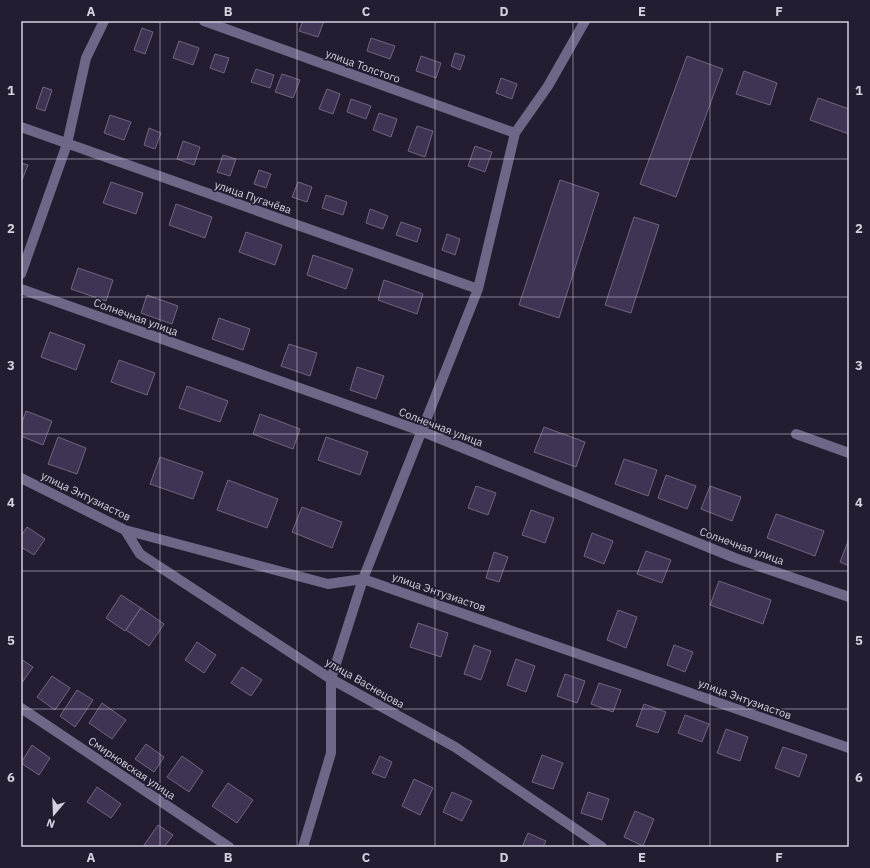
<svg xmlns="http://www.w3.org/2000/svg" width="870" height="868" viewBox="0 0 870 868" font-family="'IBM Plex Sans',sans-serif">
<rect width="100%" height="100%" fill="#241d31"/>
<!-- building -->
<path fill="#403455" stroke="#6e667f" d="M303,21H324L318,37L299,31Z
M142,28L153,32L145,54L134,50Z
M371,38L395,46L390,59L367,51Z
M179,41L199,48L193,65L173,58Z
M455,53L465,56L460,70L451,66Z
M215,54L229,58L224,73L210,68Z
M421,56L441,63L436,78L416,71Z
M687,56L723,69L676,197L640,184Z
M256,69L274,75L270,88L251,82Z
M744,71L777,83L770,105L736,94Z
M282,74L300,80L293,98L275,92Z
M501,78L517,84L512,99L496,93Z
M43,87L52,90L45,111L36,108Z
M327,89L340,94L333,114L319,109Z
M818,98L849,109V134L810,120Z
M351,99L371,106L366,119L347,112Z
M379,113L397,119L391,137L373,130Z
M110,115L131,122L124,140L104,133Z
M417,126L433,131L425,157L408,151Z
M149,128L161,133L155,149L144,145Z
M183,141L200,147L194,165L177,159Z
M475,146L492,152L485,172L468,166Z
M223,155L236,159L230,176L217,172Z
M21,163L28,165L22,180H21Z
M259,170L271,174L266,188L254,184Z
M560,180L599,193L559,318L519,305Z
M111,182L143,193L136,214L103,203Z
M298,182L312,187L307,202L292,197Z
M326,195L347,202L343,215L322,208Z
M176,204L212,217L205,238L169,225Z
M370,209L388,216L383,229L366,223Z
M634,217L659,225L631,313L605,305Z
M401,222L421,229L417,242L396,235Z
M246,232L282,245L275,265L239,252Z
M447,234L460,239L455,255L442,250Z
M313,255L353,269L346,289L307,275Z
M78,268L113,280L106,301L71,289Z
M384,280L423,294L417,314L378,300Z
M147,295L178,306L172,324L141,313Z
M219,318L250,329L243,350L212,339Z
M50,332L85,345L76,370L41,357Z
M289,344L317,353L310,376L281,366Z
M119,360L155,373L147,395L111,382Z
M357,367L384,376L376,399L350,390Z
M187,386L228,401L220,422L179,408Z
M26,411L52,421L43,445L21,436V425Z
M260,414L300,429L293,449L253,434Z
M544,427L585,442L576,467L534,452Z
M58,437L86,448L77,474L48,464Z
M326,437L368,452L360,475L318,460Z
M160,457L203,472L193,499L150,484Z
M624,459L657,470L648,496L615,484Z
M666,475L696,486L687,509L658,498Z
M228,480L278,499L267,528L217,510Z
M476,486L496,493L488,515L468,508Z
M710,486L741,497L732,521L701,509Z
M302,507L342,522L332,548L292,532Z
M531,510L554,518L545,543L522,535Z
M776,514L824,531L815,556L767,538Z
M27,527L45,539L34,555L21,547V536Z
M592,533L613,541L604,564L584,556Z
M849,539V566L840,562Z
M646,551L671,560L662,583L637,574Z
M494,552L508,557L499,582L486,578Z
M719,581L771,600L763,624L710,605Z
M121,595L141,608L125,631L106,618Z
M141,608L164,624L149,646L126,630Z
M618,610L637,617L626,648L607,640Z
M418,623L448,633L441,657L410,647Z
M197,642L216,655L204,673L185,660Z
M474,645L491,651L481,680L464,674Z
M674,645L693,652L685,672L667,665Z
M21,659L33,667L21,684Z
M516,659L535,666L526,692L507,685Z
M242,667L262,680L251,696L231,683Z
M565,674L585,681L577,703L557,696Z
M52,676L70,688L55,710L37,697Z
M599,683L621,690L613,712L591,704Z
M77,690L93,700L75,727L60,716Z
M102,703L126,720L112,739L89,723Z
M644,704L666,712L658,733L636,726Z
M685,715L709,724L702,742L678,733Z
M726,729L748,737L740,761L717,753Z
M146,744L164,757L154,772L135,759Z
M32,745L50,758L39,775L21,763Z
M783,747L807,755L799,777L775,768Z
M542,755L563,763L553,789L532,782Z
M182,756L203,771L189,792L167,777Z
M380,756L392,762L385,778L372,773Z
M414,779L433,788L420,815L402,806Z
M228,783L253,800L237,823L212,806Z
M97,787L121,804L111,818L87,802Z
M452,792L472,801L462,821L443,812Z
M588,792L609,799L602,820L581,813Z
M635,811L654,819L643,846L624,837Z
M158,825L173,835L164,847H146L144,845Z
M528,833L546,841L543,847H522Z"/>
<g fill="none" stroke-linecap="round" stroke-linejoin="round">
<!-- minor -->
<path stroke="#706687" stroke-width="10" d="M204,21L515,133
M21,127L478,289
M21,274L67,144L86,58L104,21
M21,289L421,431L735,558L849,597
M796,434L849,453
M21,478L125,530L328,584L363,579L849,748
M125,530L140,554L331,679L455,747L602,847
M21,708L229,847
M303,847L331,753V679L363,579L478,289L515,133L548,86L585,21"/>
</g>
<!-- grid -->
<path fill="none" stroke="#d4d0de" stroke-width="1" stroke-opacity="0.55" d="M160,21V847M297,21V847M435,21V847M573,21V847M710,21V847M21,159H849M21,297H849M21,434H849M21,571H849M21,709H849"/>
<g text-anchor="middle" dominant-baseline="central" stroke-width="3.5" stroke-linejoin="round" paint-order="stroke">
<!-- street labels -->
<g font-size="11" fill="#d4d0de" stroke="#241d31">
<text transform="translate(363 66) rotate(20)">улица Толстого</text>
<text transform="translate(253 197) rotate(19)">улица Пугачёва</text>
<text transform="translate(136 317) rotate(20)">Солнечная улица</text>
<text transform="translate(441 427) rotate(21)">Солнечная улица</text>
<text transform="translate(86 496) rotate(26)">улица Энтузиастов</text>
<text transform="translate(742 546) rotate(20)">Солнечная улица</text>
<text transform="translate(439 592) rotate(19)">улица Энтузиастов</text>
<text transform="translate(365 683) rotate(30)">улица Васнецова</text>
<text transform="translate(745 699) rotate(20)">улица Энтузиастов</text>
<text transform="translate(132 768) rotate(34)">Смирновская улица</text>
</g>
</g>
<!-- border -->
<rect width="870" height="868" fill="none" stroke="#241d31" stroke-width="44"/>
<!-- north arrow -->
<g transform="translate(54 814) rotate(199)" stroke="#241d31" stroke-width="3" paint-order="stroke">
<path d="M0-3L7 15L0 10L-7 15Z" fill="#d4d0de"/>
<text y="-6" font-size="11" font-weight="bold" text-anchor="middle" fill="#d4d0de">N</text>
</g>
<rect x="22" y="22" width="826" height="824" fill="none" stroke="#d4d0de" stroke-width="1.5"/>
<g font-size="13" text-anchor="middle" font-weight="bold" fill="#d4d0de">
<text x="91" y="16">A</text>
<text x="228" y="16">B</text>
<text x="366" y="16">C</text>
<text x="504" y="16">D</text>
<text x="642" y="16">E</text>
<text x="779" y="16">F</text>
<text x="11" y="95">1</text>
<text x="859" y="95">1</text>
<text x="11" y="233">2</text>
<text x="859" y="233">2</text>
<text x="11" y="370">3</text>
<text x="859" y="370">3</text>
<text x="11" y="507">4</text>
<text x="859" y="507">4</text>
<text x="11" y="645">5</text>
<text x="859" y="645">5</text>
<text x="11" y="782">6</text>
<text x="859" y="782">6</text>
<text x="91" y="862">A</text>
<text x="228" y="862">B</text>
<text x="366" y="862">C</text>
<text x="504" y="862">D</text>
<text x="642" y="862">E</text>
<text x="779" y="862">F</text>
</g>
</svg>
